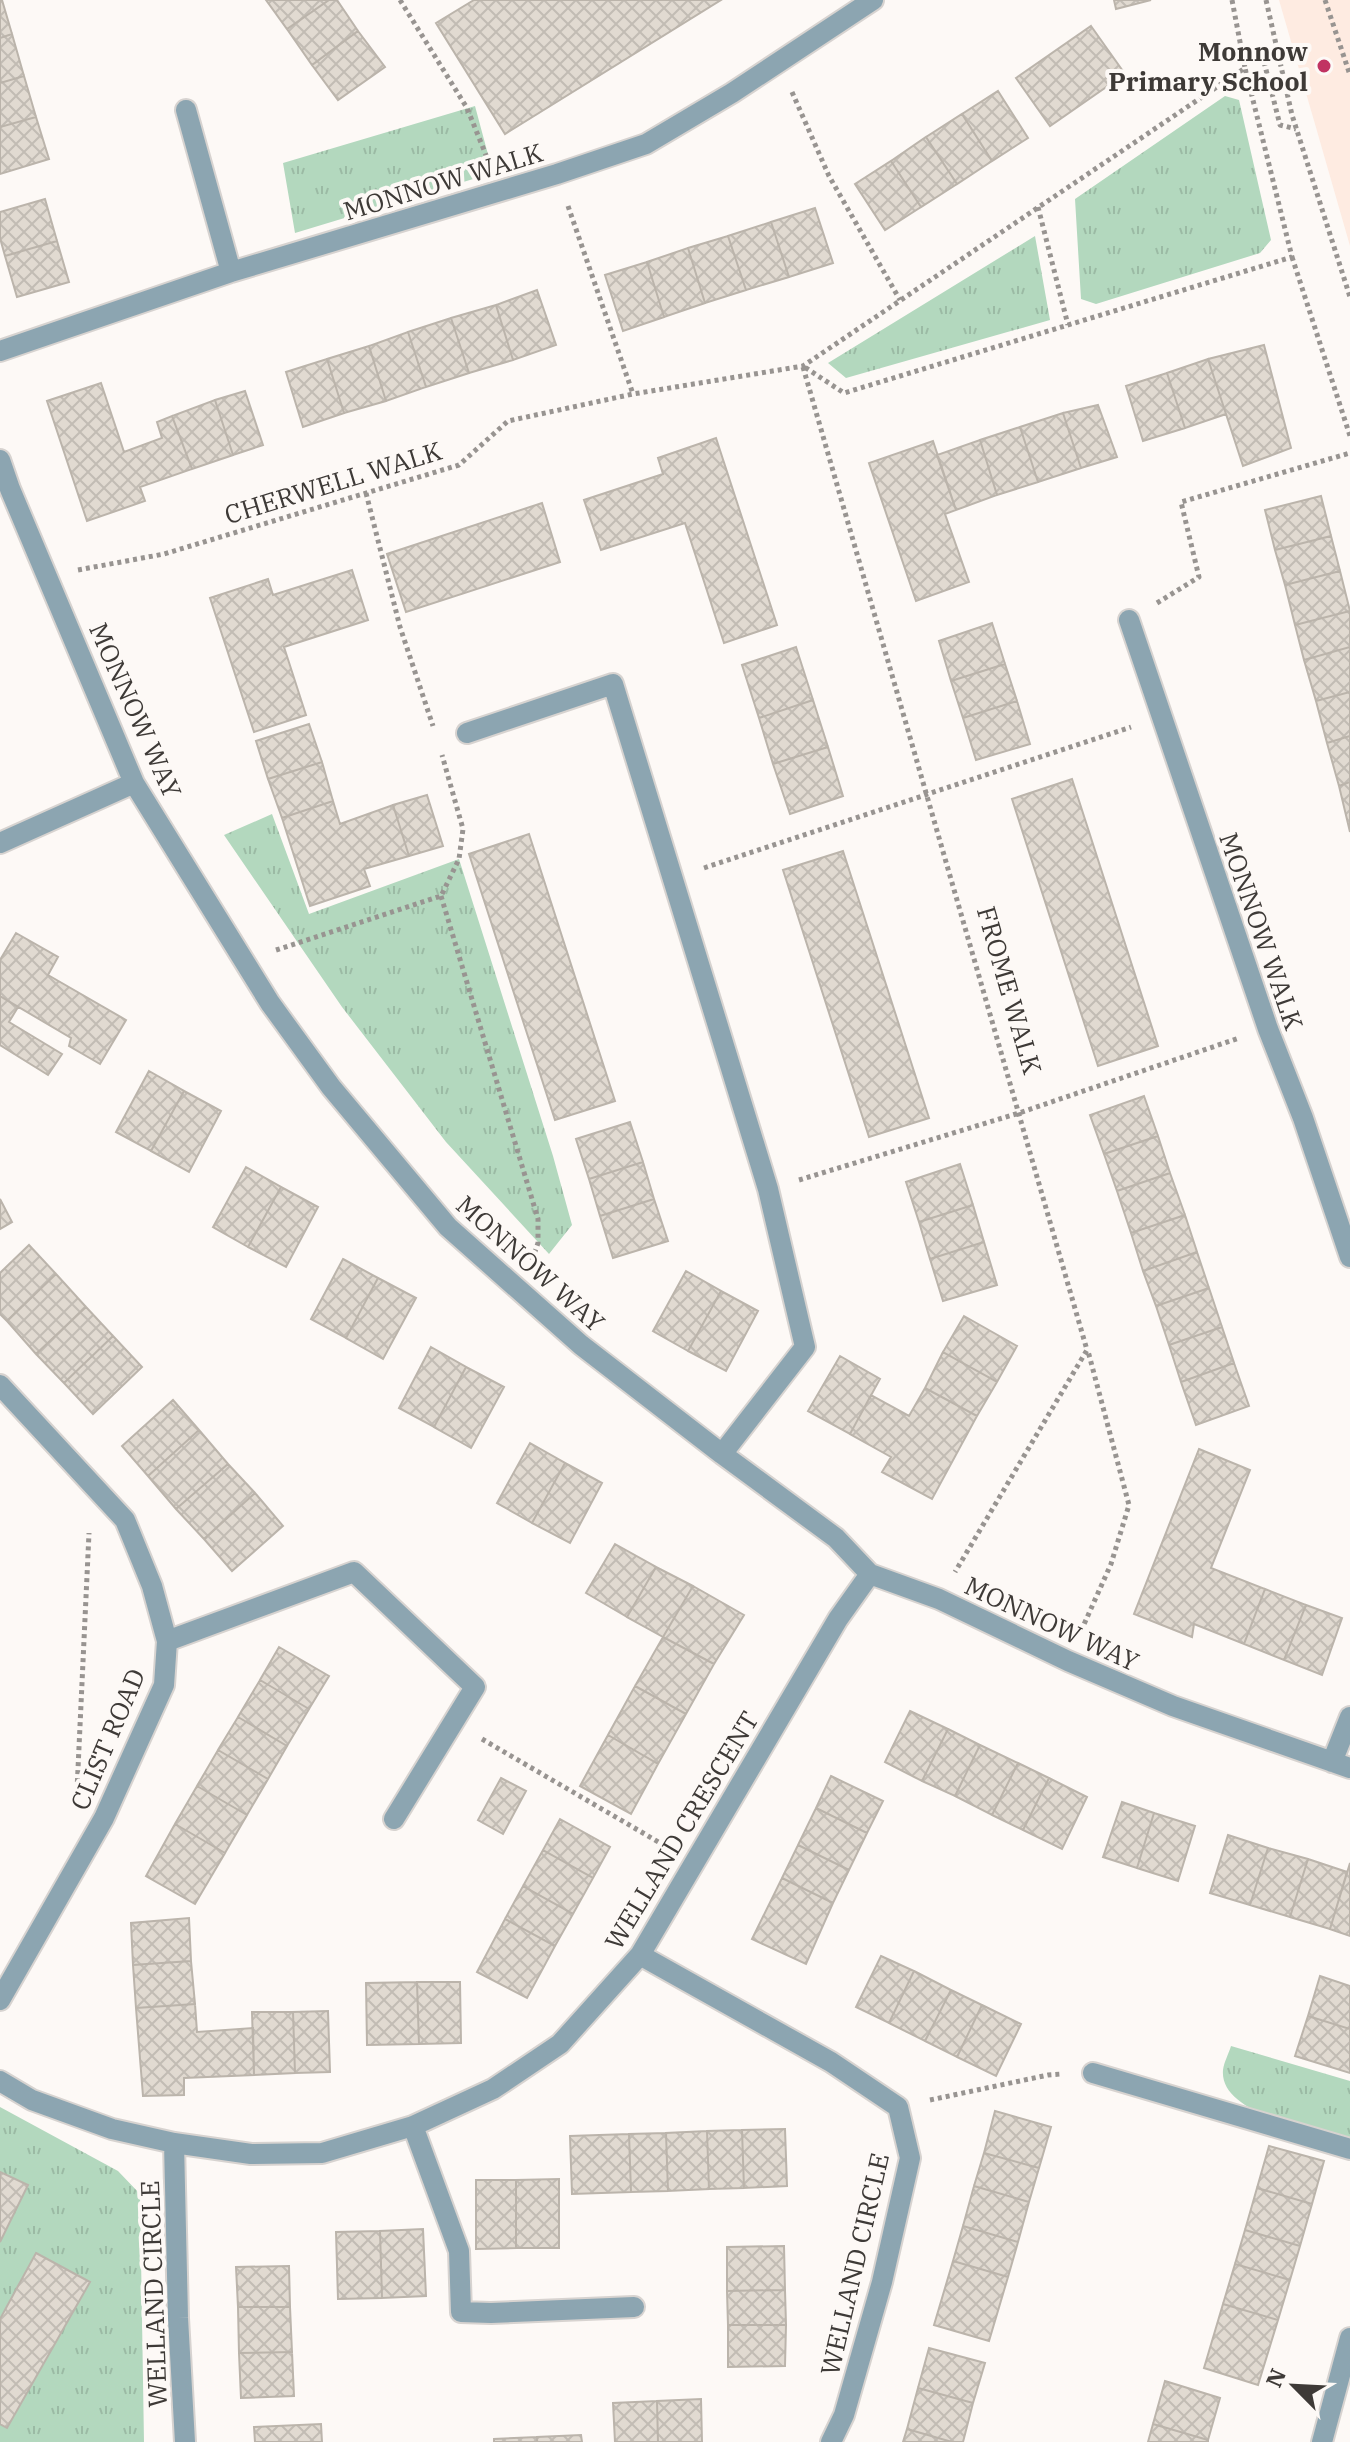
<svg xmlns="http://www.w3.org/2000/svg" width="1350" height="2442" viewBox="0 0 1350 2442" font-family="'IBM Plex Serif',serif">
<defs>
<pattern id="grass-tufts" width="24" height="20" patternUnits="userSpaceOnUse" patternTransform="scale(2)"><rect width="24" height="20" fill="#b3d8be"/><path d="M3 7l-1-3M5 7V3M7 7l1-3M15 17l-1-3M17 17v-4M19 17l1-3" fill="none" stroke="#9bbaa4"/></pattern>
<pattern id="building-cross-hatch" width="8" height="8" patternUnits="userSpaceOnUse" patternTransform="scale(2)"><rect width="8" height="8" fill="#e1dad1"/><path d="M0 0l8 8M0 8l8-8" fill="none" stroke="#c2bcb4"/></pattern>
</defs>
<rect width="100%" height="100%" fill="#fdf9f6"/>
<!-- built -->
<path fill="#feebe1" d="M1279,0H1350V246L1317,131Z"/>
<!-- grass -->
<path fill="url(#grass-tufts)" d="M1225,96L1239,100L1271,240L1260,253L1096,304L1081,299L1075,199Z
M475,106L493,173L295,233L283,163Z
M1035,236L1050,320L846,378L828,363Z
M272,814L309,914L459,859L553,1156L572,1225L549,1254L446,1142L342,1007L224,835Z
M1231,2046L1350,2081V2140C1317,2130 1219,2115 1223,2070C1224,2062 1229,2053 1231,2046Z
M0,2107L118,2171L140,2194L144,2442H0V2424L7,2427L90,2282L36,2253L0,2319V2242L27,2185L0,2172Z"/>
<!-- building -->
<path fill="url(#building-cross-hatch)" stroke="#bbb4ab" stroke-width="2" d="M0,0H2L12,34L0,38Z
M266,0H329L287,29Z
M329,0H337L358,31L312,65L287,29Z
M474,0H721L505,134L436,23Z
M1114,0H1151L1116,9Z
M1091,26L1125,74L1050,126L1016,78Z
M358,31L385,67L338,100L312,65Z
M12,34L24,76L0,83V38Z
M24,76L36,117L0,127V83Z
M998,91L1028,138L992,161L962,114Z
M962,114L992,161L957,184L926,137Z
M36,117L49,159L0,174V127Z
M926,137L957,184L921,207L891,161Z
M891,161L921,207L885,230L855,184Z
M45,199L57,241L5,256L0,238V212Z
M815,208L833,263L789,277L771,222Z
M771,222L789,277L746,290L728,236Z
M728,236L746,290L705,303L688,248Z
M57,241L69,282L17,297L5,256Z
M688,248L705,303L664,317L647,262Z
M647,262L664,317L623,331L605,275Z
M537,290L556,345L513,360L496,305Z
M496,305L513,360L469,373L451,318Z
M451,318L469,373L426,387L408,332Z
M408,332L426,387L386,401L369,346Z
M1264,345L1291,448L1243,466L1208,359Z
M369,346L386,401L344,413L327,359Z
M327,359L344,413L303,427L286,372Z
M1208,359L1226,414L1185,428L1167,373Z
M1167,373L1185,428L1143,441L1126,386Z
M101,383L124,452L162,438L157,422L172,416L192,469L140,487L145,501L87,521L47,401Z
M245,391L263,445L233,455L215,400Z
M215,400L233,455L192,469L172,416Z
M1098,405L1117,457L1081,468L1063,413Z
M1063,413L1081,468L1038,482L1020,427Z
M1020,427L1038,482L997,495L980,440Z
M716,438L777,625L724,643L685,523L601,550L584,500L663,474L658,458Z
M980,440L997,495L956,510L937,455Z
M933,441L956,510L945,514L969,582L916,601L869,463Z
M1321,496L1331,536L1275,550L1265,510Z
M542,503L560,562L406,612L387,554Z
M1331,536L1340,571L1285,585L1275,550Z
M352,570L368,620L284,647L306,715L254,732L210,598L268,579L273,595Z
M1340,571L1350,611L1295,625L1285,585Z
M1350,611V647L1304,660L1295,625Z
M992,623L1005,664L951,681L939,641Z
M796,647L813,700L759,718L742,665Z
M1350,647V692L1316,701L1304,660Z
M1005,664L1017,701L963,718L951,681Z
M1350,692V736L1327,743L1316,701Z
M813,700L828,747L773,764L759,718Z
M1017,701L1030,744L976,760L963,718Z
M309,724L322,762L268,779L256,741Z
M1350,736V782L1339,786L1327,743Z
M828,747L843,796L790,814L773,764Z
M322,762L333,801L282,818L268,779Z
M1072,779L1158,1046L1098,1066L1012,799Z
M1350,782V832L1339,786Z
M427,795L443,846L409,856L393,805Z
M333,801L340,824L393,805L409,856L364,869L370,886L310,906L282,818Z
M529,834L615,1101L555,1120L469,854Z
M843,851L929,1118L869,1137L783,870Z
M16,933L58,957L48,975L126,1020L100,1064L69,1046L71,1038L0,996V960Z
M0,996L18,1007L9,1022L62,1054L48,1075L0,1045Z
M149,1071L184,1091L151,1151L116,1132Z
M184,1091L221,1111L189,1172L151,1151Z
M1144,1096L1158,1136L1104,1154L1090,1115Z
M630,1122L643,1162L589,1179L576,1139Z
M1158,1136L1170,1173L1117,1191L1104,1154Z
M643,1162L654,1199L600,1216L589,1179Z
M960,1164L973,1205L919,1222L906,1182Z
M246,1167L281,1187L248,1247L213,1227Z
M1170,1173L1185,1215L1131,1233L1117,1191Z
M281,1187L318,1207L286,1267L248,1247Z
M0,1199L12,1222L0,1229Z
M654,1199L668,1241L613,1258L600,1216Z
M973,1205L984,1242L930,1259L919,1222Z
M1185,1215L1197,1252L1143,1271L1131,1233Z
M984,1242L997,1285L943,1301L930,1259Z
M29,1245L56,1274L7,1321L0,1314V1273Z
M1197,1252L1209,1288L1156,1306L1143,1271Z
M343,1259L378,1278L346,1338L311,1319Z
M686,1271L721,1291L688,1351L653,1331Z
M56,1274L86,1307L36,1354L7,1321Z
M378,1278L416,1298L383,1359L346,1338Z
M1209,1288L1222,1327L1169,1345L1156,1306Z
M721,1291L758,1311L726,1371L688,1351Z
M86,1307L113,1336L64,1383L36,1354Z
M964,1316L1017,1346L997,1382L943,1352Z
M1222,1327L1234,1363L1181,1382L1169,1345Z
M113,1336L142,1367L93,1414L64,1383Z
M431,1347L466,1367L434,1427L399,1408Z
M943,1352L997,1382L977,1416L925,1388Z
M840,1356L880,1379L850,1434L808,1411Z
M1234,1363L1249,1406L1196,1425L1181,1382Z
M466,1367L504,1387L471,1448L434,1427Z
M925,1388L977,1416L932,1499L882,1472L891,1457L850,1434L871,1395L909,1416Z
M173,1400L199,1430L148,1476L122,1446Z
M199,1430L228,1464L176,1509L148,1476Z
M530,1443L565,1463L532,1523L497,1503Z
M1199,1449L1250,1470L1211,1568L1265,1589L1244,1644L1194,1624L1192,1637L1134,1614Z
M565,1463L602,1483L570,1543L532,1523Z
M228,1464L255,1493L204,1539L176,1509Z
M255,1493L283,1526L232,1571L204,1539Z
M615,1544L656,1567L627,1617L586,1593Z
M656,1567L693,1586L663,1637L627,1617Z
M693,1586L744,1615L714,1664L663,1637Z
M1265,1589L1306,1605L1284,1660L1244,1644Z
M1306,1605L1342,1618L1322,1675L1284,1660Z
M663,1637L714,1664L686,1714L635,1686Z
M279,1647L329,1676L309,1709L260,1680Z
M260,1680L309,1709L287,1746L238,1717Z
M635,1686L686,1714L658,1764L608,1735Z
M910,1711L948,1729L922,1781L885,1762Z
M238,1717L287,1746L268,1779L218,1750Z
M948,1729L980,1745L955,1796L922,1781Z
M608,1735L658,1764L631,1814L580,1786Z
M980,1745L1018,1763L992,1815L955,1796Z
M218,1750L268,1779L247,1815L197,1786Z
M1018,1763L1049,1778L1023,1830L992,1815Z
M831,1776L883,1801L867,1833L816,1808Z
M501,1778L526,1791L503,1834L478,1820Z
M1049,1778L1087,1797L1062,1849L1023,1830Z
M197,1786L247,1815L225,1853L175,1824Z
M1122,1802L1154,1813L1137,1868L1103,1857Z
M816,1808L867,1833L849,1870L798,1845Z
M1154,1813L1195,1826L1178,1881L1137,1868Z
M560,1819L610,1847L593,1878L543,1850Z
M175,1824L225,1853L195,1904L146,1876Z
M1228,1835L1268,1848L1250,1905L1210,1893Z
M798,1845L849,1870L833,1903L782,1878Z
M1268,1848L1308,1859L1290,1917L1250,1905Z
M543,1850L593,1878L573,1914L523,1886Z
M1308,1859L1347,1872L1330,1929L1290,1917Z
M1350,1863V1936L1330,1929Z
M782,1878L833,1903L806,1964L752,1939Z
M523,1886L573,1914L555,1946L505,1919Z
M189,1918L191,1961L133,1965L131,1923Z
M505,1919L555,1946L527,1998L477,1972Z
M881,1956L914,1971L889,2023L856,2007Z
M191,1961L195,2004L136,2008L133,1965Z
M914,1971L951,1990L925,2041L889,2023Z
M1320,1976L1350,1986V2029L1308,2016Z
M417,1982L419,2044L367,2045L366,1983Z
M417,1982H460L461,2043L419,2044Z
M951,1990L982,2005L957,2057L925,2041Z
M195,2004L197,2032L253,2028L254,2075L184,2078V2095L143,2096L136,2008Z
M982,2005L1021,2024L996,2076L957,2057Z
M328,2011L330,2072L295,2073L293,2012Z
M252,2012H293L295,2073L254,2075Z
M1308,2016L1350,2029V2073L1295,2056Z
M995,2111L1051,2127L1039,2168L984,2153Z
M785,2129L787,2186L744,2188L742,2130Z
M742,2130L744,2188L709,2189L707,2131Z
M707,2131L709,2189L668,2191L666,2133Z
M666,2133L668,2191L631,2192L629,2134Z
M629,2134L631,2192L572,2194L570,2136Z
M1269,2146L1324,2161L1312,2204L1257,2188Z
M984,2153L1039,2168L1029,2202L974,2186Z
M0,2172L28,2185L0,2242Z
M559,2179V2248H516V2180Z
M476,2180H516V2248L476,2249Z
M974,2186L1029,2202L1018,2242L963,2226Z
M1257,2188L1312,2204L1300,2246L1245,2230Z
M963,2226L1018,2242L1008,2277L953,2261Z
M423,2229L426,2296L382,2298L380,2231Z
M1245,2230L1300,2246L1290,2280L1235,2264Z
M380,2231L382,2298L338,2299L336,2232Z
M784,2246L785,2290L727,2291V2247Z
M36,2253L90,2282L7,2428L0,2424V2319Z
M953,2261L1008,2277L989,2341L934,2325Z
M1235,2264L1290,2280L1278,2320L1223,2304Z
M289,2266L290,2307H238L236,2267Z
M785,2290L786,2325H728L727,2291Z
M1223,2304L1278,2320L1258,2385L1204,2368Z
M238,2307H290L292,2352L239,2353Z
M728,2325H786L785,2366L728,2367Z
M929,2348L985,2363L973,2403L918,2388Z
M292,2352L294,2396L241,2398L239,2353Z
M1165,2381L1220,2398L1208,2440L1153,2424Z
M918,2388L973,2403L963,2442H952L907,2429Z
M701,2399L702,2442H658L657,2401Z
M657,2401L658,2442H615L613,2403Z
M321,2424L322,2442H255L254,2427Z
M1153,2424L1208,2440V2442H1148Z
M907,2429L952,2442H903Z
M581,2435L582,2442H537V2437Z
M537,2437V2442H494V2439Z"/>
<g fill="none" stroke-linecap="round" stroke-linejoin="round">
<defs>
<path id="minor" d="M186,110L231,272
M0,351L231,272L557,174L646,144L732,93L873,0
M0,460L10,489L134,783L270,1003L331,1087L448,1227L581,1345L722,1454L836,1538L870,1574L939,1599L1068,1661L1173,1706L1350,1768
M1129,620L1268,1029L1303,1118L1350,1257
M467,733L613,684L768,1189L805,1347L722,1454
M0,843L134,783
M0,1385L125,1520L152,1586L167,1641L164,1685L104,1818L0,2000
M167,1641L354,1572L475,1687L394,1819
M1332,1762L1350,1717
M640,1955L831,2062L898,2107L910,2158L882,2282L844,2415L831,2442
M1093,2073L1350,2149
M0,2081L32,2100L112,2129L174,2143L251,2154L322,2153L413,2126L493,2089L560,2044L640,1955L838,1619L870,1574
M413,2126L459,2251L461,2312L491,2313L634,2307
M174,2143L178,2318L185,2442
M1322,2442L1350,2338"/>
</defs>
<!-- minor casing -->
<use href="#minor" stroke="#d7d3d0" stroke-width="24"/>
<!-- path -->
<path stroke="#989491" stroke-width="5" stroke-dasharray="4 4" stroke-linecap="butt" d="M400,0L467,108L488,160
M1232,0L1245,68
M1266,0L1292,115L1350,297
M1325,0L1350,75
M1242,55L1261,50L1280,125L1296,129
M792,92L829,176L900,300
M568,206L633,394
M1038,207L1068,325
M1292,257L1350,436
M803,367L1087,1350L955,1572
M366,493L400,627L433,726
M78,570L164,554L459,465L508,421L633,394L803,366L1245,68L1292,257L844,393L803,366
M1157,603L1199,577L1181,502L1350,453
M704,868L1131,727
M441,896L538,1219V1243L532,1260
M276,950L441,896L459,859L463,829L442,755
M799,1180L1019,1113L1239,1038
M1081,1631L1111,1564L1129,1505L1088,1351
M482,1739L667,1847
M77,1790L89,1533
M930,2100L1048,2075L1061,2074"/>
<!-- minor -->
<use href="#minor" stroke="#8ca5b1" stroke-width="20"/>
</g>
<!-- markers -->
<circle fill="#c13362" stroke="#fdf9f6" stroke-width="3" cx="1324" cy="66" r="8"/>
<g text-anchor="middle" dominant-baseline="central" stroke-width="8" stroke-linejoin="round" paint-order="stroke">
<!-- poi labels -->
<g font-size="26" font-weight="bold" fill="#3e3a37" stroke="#fdf9f6" text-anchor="end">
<text x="1308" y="51">Monnow<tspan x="1308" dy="30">Primary School</tspan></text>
</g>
<!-- street labels -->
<g font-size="26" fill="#3e3a37" stroke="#fdf9f6">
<text transform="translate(443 181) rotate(-17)">MONNOW WALK</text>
<text transform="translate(333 482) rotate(-17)">CHERWELL WALK</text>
<text transform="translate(136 710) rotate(66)">MONNOW WAY</text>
<text transform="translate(1262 931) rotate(71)">MONNOW WALK</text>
<text transform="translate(1010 990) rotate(74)">FROME WALK</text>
<text transform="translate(531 1263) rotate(42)">MONNOW WAY</text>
<text transform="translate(1052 1623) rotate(25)">MONNOW WAY</text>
<text transform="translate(107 1739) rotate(-67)">CLIST ROAD</text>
<text transform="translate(681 1830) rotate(-59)">WELLAND CRESCENT</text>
<text transform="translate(854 2264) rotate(-77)">WELLAND CIRCLE</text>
<text transform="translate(153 2294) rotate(-92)">WELLAND CIRCLE</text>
</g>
</g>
<!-- north arrow -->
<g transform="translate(1294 2386) rotate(294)" stroke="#fdf9f6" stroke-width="6" paint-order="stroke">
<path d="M0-6L14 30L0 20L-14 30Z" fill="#3e3a37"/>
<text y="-12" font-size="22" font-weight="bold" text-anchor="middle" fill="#3e3a37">N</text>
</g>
</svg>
